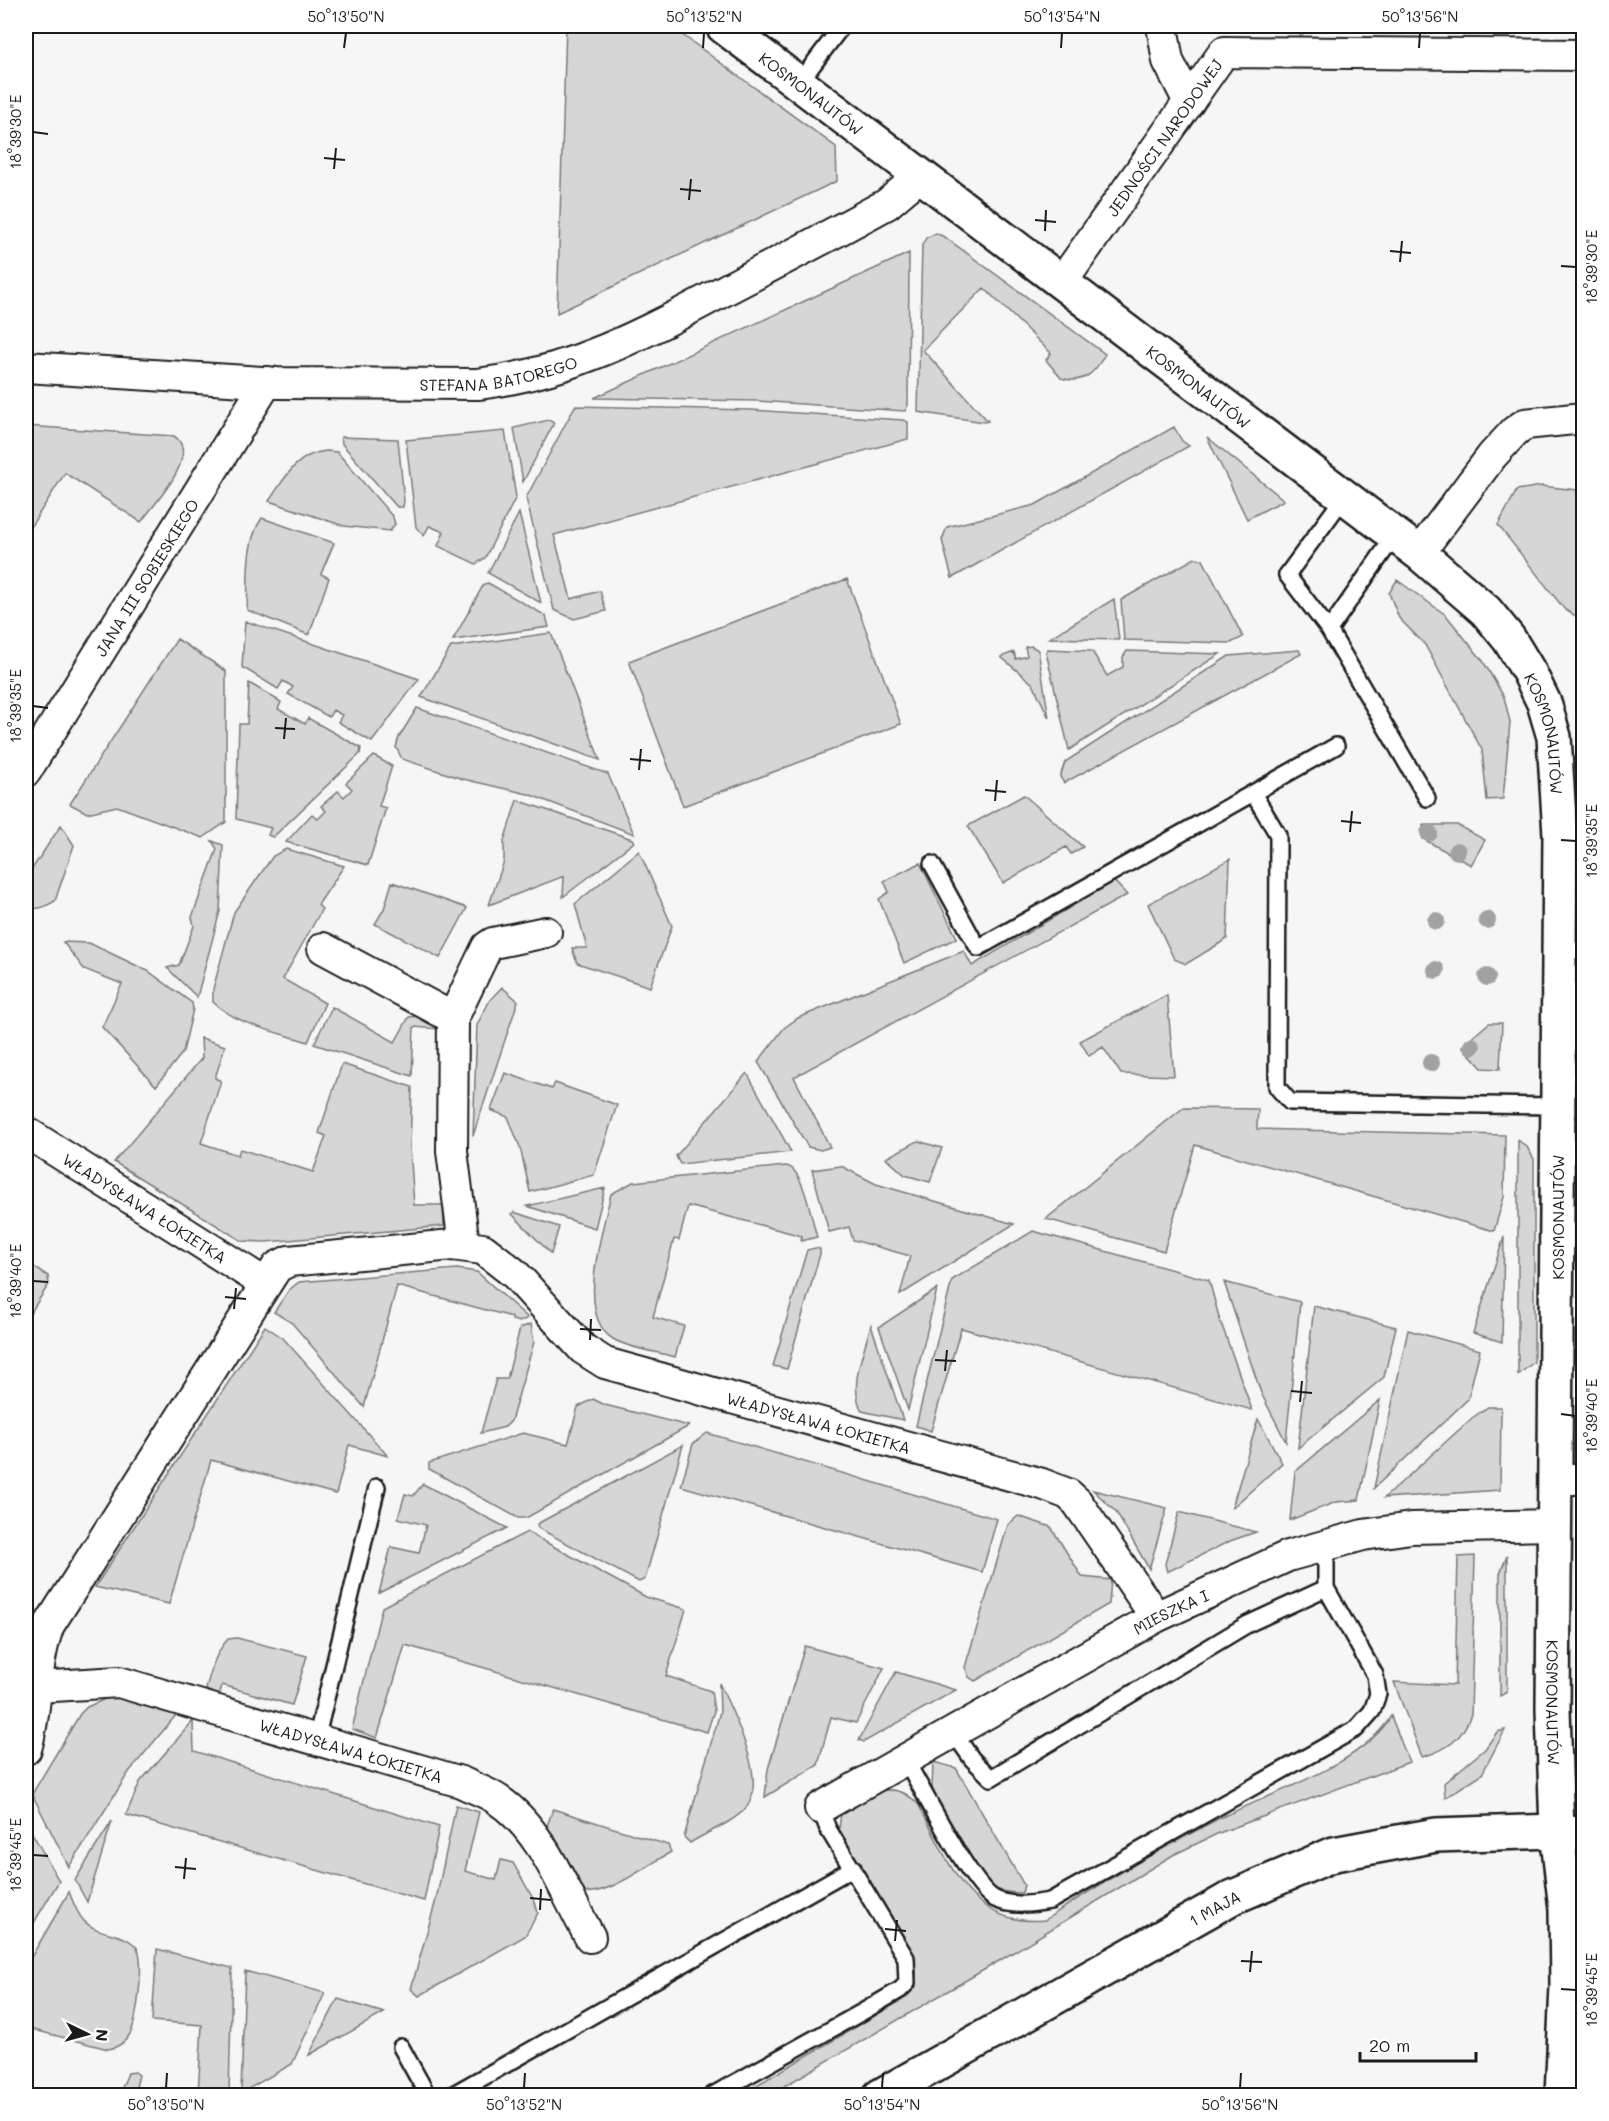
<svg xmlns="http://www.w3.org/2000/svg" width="1609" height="2121" viewBox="0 0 1609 2121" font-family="Mali,sans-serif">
<rect width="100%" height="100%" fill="#f6f6f6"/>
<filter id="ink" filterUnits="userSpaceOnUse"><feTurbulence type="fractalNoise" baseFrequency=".0167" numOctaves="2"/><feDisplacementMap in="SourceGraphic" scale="12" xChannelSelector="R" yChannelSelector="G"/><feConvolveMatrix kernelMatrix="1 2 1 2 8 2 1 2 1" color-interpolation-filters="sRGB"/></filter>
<g filter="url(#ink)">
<!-- green -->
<path fill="#d6d6d6" stroke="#797979" stroke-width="1.5" d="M566,26H670L836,147L837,181L557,313Z
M936,233L946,238L1105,354C1095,373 1083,385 1061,378L1046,360L1051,353L984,288L923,350L988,421L984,422L918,412L922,245L926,238Z
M909,253L908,405L905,411L757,401L594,398Z
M575,406L751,410L903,420L908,422V439L554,535L571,599L600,591L606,611L574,619L554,610L526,498Z
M549,420L554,423L523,482L514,428Z
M26,426L174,436C202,454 154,504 141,522L65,473L26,534Z
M1174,427L1182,441L1189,446L952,578L942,540L947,527L1035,505Z
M505,431L516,497L485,558L476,564L438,546L444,532L429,526L424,536L416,527L406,440Z
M341,437L398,439L404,501L403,507H397L342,444Z
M1207,437L1284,500L1247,519Z
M326,451L337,452L393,517L395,524L390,531L344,526L269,501C285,478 296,454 326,451Z
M1541,486L1577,490L1583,620L1565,610L1498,525L1517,490Z
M519,513L541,603L488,573Z
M262,518L334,543L321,574L329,578L309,635L247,610C249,580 244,544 262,518Z
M1195,558L1203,560L1243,637L1231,643L1124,640L1121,600Z
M847,579L901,724L683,806L629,661Z
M1397,580L1446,615L1483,661L1504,697L1510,722L1503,799L1487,800L1482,750L1425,645L1399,618L1389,593Z
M488,583L546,616L549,627L453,640L484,584Z
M1114,599L1119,640L1049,638Z
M245,621L419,679L372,742L338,722L342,715L333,710L329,717L288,694L293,687L283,681L278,689L242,667Z
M551,633L600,760L421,697L451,647Z
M177,639L226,671V822L203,838L117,806L87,813L70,804Z
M1031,646L1038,650L1049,718L1033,684L1001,657L1014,652L1016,659L1027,656L1025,647Z
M1048,649L1092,651L1107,676L1123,667V657L1127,651L1220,654L1069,750L1046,652Z
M1299,650L1301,654L1064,783L1060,777L1065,762L1229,656Z
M249,683L281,702L278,709L305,724L308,718L361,748L360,754L273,837L268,835L271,828L236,819L239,724H247Z
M417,708L608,774L634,834L528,794L463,779L402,759L396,747L399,737Z
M374,756L392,766L379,806L386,808L368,865L286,842L312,814L318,819L326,811L321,806L338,791L344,797L352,789L346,783Z
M1024,795L1083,847L1071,854L1066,847L1003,883L968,826Z
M517,800L632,839L634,842L563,897L564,876L489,905L504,861V841Z
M61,825L74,845L55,901C44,907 37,912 26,904V878Z
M1423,825H1457L1485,840L1471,865L1423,839Z
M212,841L223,845L220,911L197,997L167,968L179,965L194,926L192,917L217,849Z
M286,849L344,866L318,905L322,909L283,979L325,1003L308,1042C277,1032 237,1025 213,1002V989L234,912L273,856Z
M639,851L672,926L650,987L577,963L572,948H587L575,904Z
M1230,859L1227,939L1186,964L1174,959L1148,904Z
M920,863L957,938L904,963L879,899L889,892L884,881Z
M1114,881L1127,895L794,1077L830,1147L821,1150L808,1147L758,1062L784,1028L798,1018L964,951L972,966Z
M392,882L467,908L440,958L375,924L384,909Z
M63,942L89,943L148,971L192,1003L193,1009L183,1052L156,1086L102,1027L122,984L84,969Z
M502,987L518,1001L473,1136L477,1025L490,1000Z
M1167,995L1174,1076L1121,1074L1103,1047L1089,1056L1080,1041Z
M332,1007L395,1042L409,1017L420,1016L437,1022L439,1029L414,1027L412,1076L314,1044Z
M1489,1023H1502L1500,1069L1482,1068L1462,1046Z
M201,1038L225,1046L215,1078L221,1081L201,1143L238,1155L240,1149L313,1172L326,1136L319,1133L342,1064L412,1087L410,1147L414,1205H443L444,1226L266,1242L242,1241L114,1162L202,1058Z
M505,1073L552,1089L555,1083L617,1105L594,1175L530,1192L520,1147L508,1117L491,1110Z
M747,1073L791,1152L680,1164L676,1156Z
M1183,1108L1258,1109L1257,1129L1505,1135L1504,1197L1494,1231L1195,1145L1164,1251L1046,1219Z
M1518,1140L1527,1147L1534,1159V1362L1518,1375Z
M918,1141L942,1148L930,1182L905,1175L886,1158Z
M786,1166C803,1167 812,1221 817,1237L801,1241L802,1236L688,1206L679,1240L674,1239L653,1317L684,1326L675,1357C658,1352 627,1348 613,1339C575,1316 603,1229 611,1194L633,1182Z
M841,1166L876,1184L1014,1224L900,1295L910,1256L853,1240L849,1227L829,1232L812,1170Z
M605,1188L595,1228L527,1206Z
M514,1212L559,1227L551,1254L512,1214Z
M1033,1231L1209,1280L1219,1317L1252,1410L961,1328L931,1431L916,1426L952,1280Z
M1504,1237L1502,1342L1473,1333Z
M815,1248L820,1249V1254L787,1369L773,1366L807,1250Z
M26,1262L48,1276L49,1284L26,1320Z
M457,1269L477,1272L528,1318L519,1322L512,1320V1317L397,1286L364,1407L292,1323L274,1312L289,1290L299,1282Z
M1224,1282L1300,1302L1286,1442L1261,1393Z
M937,1289L908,1410L879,1327Z
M1314,1306L1396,1327L1384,1377L1298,1448Z
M531,1324L534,1342L511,1421L505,1427L481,1433L496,1379H507L520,1328Z
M871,1325L903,1420L862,1411C848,1385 864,1352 871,1325Z
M265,1326L283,1338L388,1456L349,1445L336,1494L211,1460L169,1604L95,1587Z
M1408,1330L1480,1350L1468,1399L1374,1488Z
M593,1399L605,1405L689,1426L526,1518H518L429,1469V1463L523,1433L568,1444L578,1407Z
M1380,1400L1359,1500L1336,1502L1290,1520L1295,1472Z
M1488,1407H1501L1500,1490L1384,1498L1472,1418Z
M1258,1419L1282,1463L1232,1508L1235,1497Z
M707,1433L997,1519L982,1572L681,1486L693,1444Z
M683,1445L645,1579L639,1582L538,1528L537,1524Z
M423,1484L507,1528L379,1593L391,1547L419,1553L426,1525L398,1518L405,1494L413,1496Z
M1093,1490L1167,1508L1149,1569L1116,1512Z
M1179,1512L1256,1532L1230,1541L1167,1572L1165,1564Z
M1018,1516L1051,1527L1082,1577L1111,1580L1109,1604L975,1681L969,1677L965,1667L1008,1525Z
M527,1532L646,1597L686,1609L666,1676L711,1691L714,1711L707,1732L405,1645L377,1738L352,1729L382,1607Z
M1507,1555V1692L1500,1696V1574Z
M1475,1556L1471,1714C1463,1739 1447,1750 1422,1757L1394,1682L1455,1685L1458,1557Z
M237,1638L307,1656L292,1705L222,1685L217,1705L206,1689C211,1670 215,1653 228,1639Z
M805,1646L884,1668L856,1723L831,1717L818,1765L765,1797L768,1769Z
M896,1672L956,1690L864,1742L859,1740Z
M719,1683C732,1711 770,1783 745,1809C732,1823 707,1832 690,1843L684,1837L720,1712Z
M114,1695L177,1714L129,1772L69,1867L32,1794L80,1714L87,1707Z
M1391,1716L1409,1762L1219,1833L1173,1855L994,1964L769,2095L738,2096L904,1999C921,1979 918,1970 909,1948L839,1829L841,1813C868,1797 890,1775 918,1804C949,1860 968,1928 1045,1920C1098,1884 1157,1851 1214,1821C1266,1794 1361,1767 1391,1716Z
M193,1721L194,1751L439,1827L424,1901L126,1815L140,1782Z
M1505,1730L1482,1774L1445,1798L1444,1783L1485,1749L1497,1732Z
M933,1762L956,1768L1024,1885L1022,1893C1005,1893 994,1891 981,1879L932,1790Z
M456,1805L479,1812L465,1871L496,1880L501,1860L513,1863L535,1902L538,1913L525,1936L419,1996L411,1989L436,1900Z
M553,1809L668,1845L671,1852C646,1866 606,1898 578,1892L545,1832Z
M112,1821L87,1902L75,1880Z
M26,1822L59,1881L26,1936Z
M69,1892C73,1901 77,1914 84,1921C98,1936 125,1931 137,1948C145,1960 137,2021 130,2034C125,2042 117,2048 108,2049L26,2028V1966Z
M157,1949L232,1968L229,2095H198L202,2025L152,2021Z
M245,1971L325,1993L292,2064L241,2093Z
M338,1999L384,2013L309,2055Z
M135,2072L139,2075L134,2095H119L128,2073Z"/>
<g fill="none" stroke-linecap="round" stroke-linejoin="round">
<defs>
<path id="lane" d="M799,83L842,26
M1395,535L1329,630L1427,798
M1329,630L1287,575L1344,497
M1336,746L1253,793L1278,835L1277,1087L1290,1102L1557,1106
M932,864L978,948L1253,793
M1560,951L1584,950
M953,1732L972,1759L991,1778L1248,1624L1326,1588
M316,1740L377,1487
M905,1759C921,1786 972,1888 995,1899C1012,1907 1033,1904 1050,1901L1356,1729L1372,1711L1378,1694L1375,1675L1326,1588V1543
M401,2047L428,2096
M450,2096L853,1868
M711,2096L864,2011L900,1990L907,1983L906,1958L828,1829L820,1808"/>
<g id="street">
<path d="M1162,26L1168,61L1189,102"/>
<path id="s1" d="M1062,282L1224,52L1584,55"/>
<path id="s2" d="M26,367L277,383L478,384C571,373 645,333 727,289C781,261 834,233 887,204L921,175"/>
<path d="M1419,553L1492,456L1515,431L1525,424L1584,418"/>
<path id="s3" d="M26,771L267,382"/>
<path d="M323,948L453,1018"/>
<path id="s4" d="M26,1132L266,1284"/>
<path d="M464,1245L452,1151L453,1018L487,947L493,943L546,932"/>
<path d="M1556,1479H1584"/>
<path id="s5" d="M37,1687L119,1682L461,1782C473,1788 487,1792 498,1800C543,1830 564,1892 590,1937"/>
<path id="s6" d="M26,1749C38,1708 34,1665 49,1625L266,1284L277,1267L289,1261L452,1245L483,1249L515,1274L583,1349L605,1363L1042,1484L1068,1494L1077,1502L1156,1617"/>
<path id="s7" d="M820,1808L1156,1617L1288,1556L1363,1535L1411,1528L1555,1525"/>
</g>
<g id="secondary">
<path id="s8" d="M723,26L1419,553L1486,611L1509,639L1529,672L1544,703L1554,737L1560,835L1553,1709L1557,1831L1566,1909L1567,1986L1562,2096"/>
<path id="s9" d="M880,2096L1231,1898L1334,1854L1436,1835L1557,1831L1584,1835"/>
</g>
</defs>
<!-- lane casing -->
<use href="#lane" stroke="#1c1c1c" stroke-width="20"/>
<!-- street casing -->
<use href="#street" stroke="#1c1c1c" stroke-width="34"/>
<!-- secondary casing -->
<use href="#secondary" stroke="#1c1c1c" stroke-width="38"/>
<!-- lane -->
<use href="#lane" stroke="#fff" stroke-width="15"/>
<!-- street -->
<use href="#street" stroke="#fff" stroke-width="30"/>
<!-- secondary -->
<use href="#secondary" stroke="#fff" stroke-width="33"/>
</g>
<!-- trees -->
<g fill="#a2a2a2">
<circle cx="1429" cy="833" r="9"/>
<circle cx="1457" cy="851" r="9"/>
<circle cx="1487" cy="920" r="9"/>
<circle cx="1436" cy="921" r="9"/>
<circle cx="1436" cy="970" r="9"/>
<circle cx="1487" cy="977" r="9"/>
<circle cx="1472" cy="1046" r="9"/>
<circle cx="1431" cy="1063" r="9"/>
</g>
</g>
<!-- ticks -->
<path fill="none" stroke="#1c1c1c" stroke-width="2" d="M344,48L346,33M703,48L704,33M1061,48L1062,33M1419,48L1420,33M33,132L48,134M324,158L345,160M334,169L336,148M680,189L701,191M689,200L691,179M1035,220L1056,222M1045,231L1046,210M1390,251L1411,253M1400,262L1402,241M1561,266L1576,267M33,706L48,708M275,728L295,729M284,739L286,718M630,759L651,761M639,770L641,749M985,790L1006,792M995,801L997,780M1341,821L1361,823M1350,832L1352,811M1561,840L1576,841M33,1281L48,1282M225,1297L246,1299M234,1309L236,1288M580,1329L601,1330M590,1340L591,1319M935,1360L956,1361M945,1371L947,1350M1291,1391L1312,1393M1300,1402L1302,1381M1561,1414L1576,1416M33,1855L48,1856M175,1867L196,1869M184,1879L186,1858M530,1898L551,1900M540,1910L541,1889M885,1929L906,1931M895,1941L897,1920M1241,1961L1262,1962M1250,1972L1252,1951M1561,1989L1576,1990M166,2088L167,2073M524,2088L525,2073M882,2088L883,2073M1240,2088L1241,2073"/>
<g text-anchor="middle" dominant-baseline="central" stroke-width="4.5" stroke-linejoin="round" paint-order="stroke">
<!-- street labels -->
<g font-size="16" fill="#1c1c1c" stroke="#fff">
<text stroke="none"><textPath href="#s8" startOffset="111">KOSMONAUTÓW</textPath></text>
<text stroke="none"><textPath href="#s1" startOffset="177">JEDNOŚCI NARODOWEJ</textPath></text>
<text stroke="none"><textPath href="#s2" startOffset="474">STEFANA BATOREGO</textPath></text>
<text stroke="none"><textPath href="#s8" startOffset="597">KOSMONAUTÓW</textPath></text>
<text stroke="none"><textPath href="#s3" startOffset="228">JANA III SOBIESKIEGO</textPath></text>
<text stroke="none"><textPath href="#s8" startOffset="1101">KOSMONAUTÓW</textPath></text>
<text stroke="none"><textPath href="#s4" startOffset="141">WŁADYSŁAWA ŁOKIETKA</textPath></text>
<text transform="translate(1557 1217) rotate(-90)">KOSMONAUTÓW</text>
<text stroke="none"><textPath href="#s6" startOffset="1149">WŁADYSŁAWA ŁOKIETKA</textPath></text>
<text stroke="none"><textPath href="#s7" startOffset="402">MIESZKA I</textPath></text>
<text stroke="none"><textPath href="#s8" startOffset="2072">KOSMONAUTÓW</textPath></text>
<text stroke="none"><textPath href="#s5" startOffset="324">WŁADYSŁAWA ŁOKIETKA</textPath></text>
<text stroke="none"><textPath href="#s9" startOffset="384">1 MAJA</textPath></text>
</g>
</g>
<!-- margin -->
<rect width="1609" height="2121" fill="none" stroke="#fff" stroke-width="66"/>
<!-- north arrow -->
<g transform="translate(87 2034) rotate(95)" stroke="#ffffff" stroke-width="4.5" paint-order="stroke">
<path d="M0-4.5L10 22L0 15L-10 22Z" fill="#1c1c1c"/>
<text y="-9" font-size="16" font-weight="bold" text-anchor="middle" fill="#1c1c1c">N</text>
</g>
<!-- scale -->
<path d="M1360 2052v9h116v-9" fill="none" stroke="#1c1c1c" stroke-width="3"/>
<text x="1369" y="2052" font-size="18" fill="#1c1c1c" stroke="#ffffff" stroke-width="4.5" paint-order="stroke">20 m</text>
<rect x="33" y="33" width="1543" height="2055" fill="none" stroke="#1c1c1c" stroke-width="2"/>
<g font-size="15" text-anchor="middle" fill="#1c1c1c">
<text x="346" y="22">50°13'50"N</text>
<text x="704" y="22">50°13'52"N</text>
<text x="1062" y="22">50°13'54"N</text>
<text x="1420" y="22">50°13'56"N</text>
<text transform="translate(16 132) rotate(-90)" y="5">18°39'30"E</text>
<text transform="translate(1592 267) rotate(-90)" y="5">18°39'30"E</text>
<text transform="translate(16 706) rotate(-90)" y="5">18°39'35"E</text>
<text transform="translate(1592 841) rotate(-90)" y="5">18°39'35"E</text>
<text transform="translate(16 1281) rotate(-90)" y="5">18°39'40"E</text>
<text transform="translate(1592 1416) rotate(-90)" y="5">18°39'40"E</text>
<text transform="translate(16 1855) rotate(-90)" y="5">18°39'45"E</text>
<text transform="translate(1592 1990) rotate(-90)" y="5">18°39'45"E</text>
<text x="166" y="2110">50°13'50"N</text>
<text x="524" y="2110">50°13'52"N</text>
<text x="882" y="2110">50°13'54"N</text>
<text x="1240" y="2110">50°13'56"N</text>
</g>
</svg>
